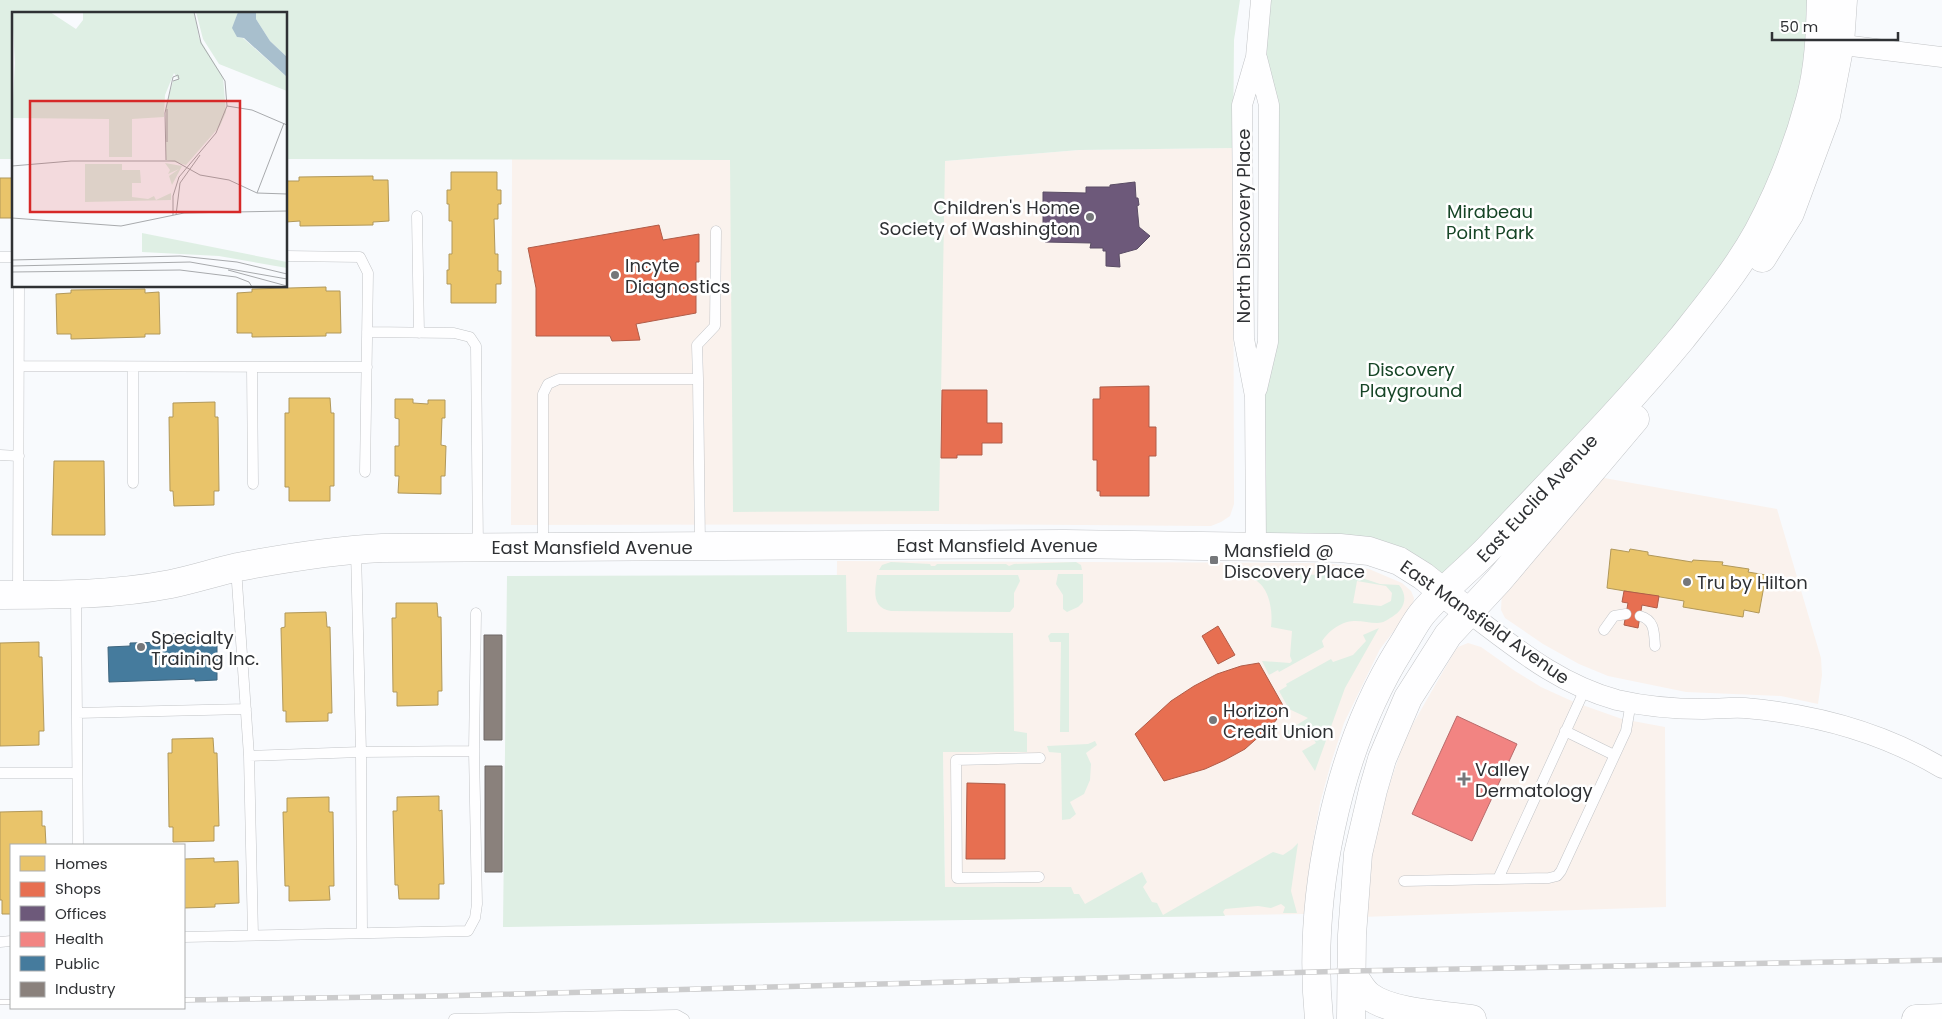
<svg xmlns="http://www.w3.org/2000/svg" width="1942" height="1019" viewBox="0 0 1942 1019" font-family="Poppins,sans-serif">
<rect width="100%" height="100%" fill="#f8fafd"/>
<!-- commercial -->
<path fill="#faf2ed" d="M1233,148L1234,504L1230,516L1221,522L1211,526L933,524L511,525L512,159L945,161L1079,150Z
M1593,476L1777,509L1821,658L1822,675L1818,704L1781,696L1686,692L1608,676L1579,664L1543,644L1505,618L1501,610L1502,591Z
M837,561L1326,563L1369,569L1402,583L1411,591L1414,598L1413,606L1380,649L1344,723L1331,763L1320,803L1313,842L1305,914L961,920L945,887L943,752L836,672Z
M1468,643L1481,647L1515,671L1541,687L1574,702L1622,719L1665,727L1666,907L1361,917L1373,842L1389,786L1406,736L1453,654L1458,647Z"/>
<!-- green -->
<path fill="#dfefe4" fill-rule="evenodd" d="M0,0H1240L1234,40L1233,148L1079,150L945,161L939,511L733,512L730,160L286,159V14H14V159H0Z
M1261,0H1821L1819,42L1758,233L1444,592L1399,561L1256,546L1255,396L1268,342Z
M891,562L930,564L931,566H935L937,564H1006L1009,566L1014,564L1076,562L1081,565L1082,570H879L882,565Z
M1058,574H1083V602L1078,607L1067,612L1063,609V595L1056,584Z
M1244,574L1335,575L1362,578L1380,584L1399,585C1409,597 1404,610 1392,617C1387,620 1383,623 1377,623C1367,623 1358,619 1347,622C1337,625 1328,632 1322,641L1324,647L1279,672L1278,670L1269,675L1262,661L1290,663L1292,661L1290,656L1292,631L1271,627C1273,612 1270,588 1255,580C1252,578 1248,576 1244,574ZM1357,581L1386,586L1392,593L1391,601L1381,606L1353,603Z
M846,575L847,632L1013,633L1014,731L1027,733V752H943L945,887H1071L1074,894H1079L1085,904L1142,872L1147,882L1143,887L1152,902L1157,903L1163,915L1273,852L1283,855L1292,849L1298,843L1291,891L1297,913H1283L1285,907L1281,904L1271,908L1258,906L1225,909L1223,912L1225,916L503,927L507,576Z
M877,575H1018L1020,581L1014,593V607L1010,612L891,611C871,608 875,590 877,575Z
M1379,628L1345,688L1315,771L1302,751L1316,743L1308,731L1292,740L1289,735L1284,738L1282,734L1308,718L1289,709L1279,691L1287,686L1286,684L1331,659L1333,662L1353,655L1366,641L1363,635Z
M1051,633H1069V732H1060L1061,642H1050L1048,636Z
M1095,741L1097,745L1086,753L1091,764L1090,780L1084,794L1070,802L1076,814L1070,819L1062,820L1061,753L1049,752L1047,746L1088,744Z"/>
<!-- homes -->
<path fill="#e9c46a" stroke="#b1985a" d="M451,172H497V190H501V204H498V219H494L495,254H498V271H501V284H496V303H451V284H447V270H449V254H452V221H449V204H447V190H451Z
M373,176V180H388L389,221L373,222V225L300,226V221L286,222V181H299V177Z
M0,178H14V218H0Z
M326,287V291H340L341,333H326V336L252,337V333H237V293L252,292V289Z
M145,289V293L159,292L160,334H145V337L71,339V334H57L56,294L71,293V290Z
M289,398H330L331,413H334V486H330V501H289V487H285V413H289Z
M395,399H413V403L428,404V400H445V418H442L441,445L446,446L445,476H441V494L398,493L399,476H395V446H399V419L395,418Z
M215,402V417H218L219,491H214V505L174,506L173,491H170L169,417H173V403Z
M54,461H104L105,535H52Z
M1611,549L1629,552L1630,549L1648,552V555L1692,562L1693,560L1723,562L1722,565L1749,569L1748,572L1766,575L1759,613L1744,610L1743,617L1683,607L1684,601L1607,588Z
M396,603H437L438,617H441L442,691H438V705L397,706V692H393L392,618H396Z
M326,612L327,627H330L332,713H328V721L286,722V711H283L281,628L285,627V613Z
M39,642V657H42L44,731H39V745L0,746V643Z
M213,738L214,753H217L219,826H214V841L173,842V827H169L168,753H172V739Z
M439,796V811L442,810L444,884H439V899H399L398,885H395L393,811H397V797Z
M329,797V812H333L334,886H329L330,900L289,901V886H285L283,812H287V798Z
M42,811V826H45L46,845H11V914H2V900H0V812Z
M214,858V862L238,861L239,903L215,904V907L184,908V859Z"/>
<!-- shops -->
<path fill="#e76f51" stroke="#b05c48" d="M659,225L663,240L699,234V262H696V313L636,324L640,340L612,341L610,336H536V288L528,248Z
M1149,386V427H1156V456H1149V496H1100V491H1097V460H1093V399H1100V387Z
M942,390H987V423H1002V443H982V455H957V458H941Z
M1624,591L1659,596L1657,608L1642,605L1638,628L1624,625L1628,603L1622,602Z
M1218,626L1235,655L1218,664L1202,636Z
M1259,663L1285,709L1273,724L1245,749L1225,760L1205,769L1164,781L1135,734L1171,701L1194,686L1217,674L1241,666Z
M967,783L1005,784V859H966Z"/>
<!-- offices -->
<path fill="#6d597a" stroke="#5a4d65" d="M1135,182L1136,198H1138L1139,205L1137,206L1139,227L1150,236L1137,249L1119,254L1120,267L1106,266V251H1103V248H1090L1091,243L1045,242V231H1043V192L1086,193V187H1110V185Z"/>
<!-- health -->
<path fill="#f28482" stroke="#b86b6b" d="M1457,716L1517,744L1472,841L1412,814Z"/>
<!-- public -->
<path fill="#457b9d" stroke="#3e657e" d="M172,634H197V641H217V680L195,681V679L109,682L108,647L130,646V643L172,642Z"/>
<!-- industry -->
<path fill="#8a817c" stroke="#6f6966" d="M484,635H502V740H484Z
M485,766H502V872H485Z"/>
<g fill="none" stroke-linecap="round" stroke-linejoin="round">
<defs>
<path id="lane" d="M417,216L419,333
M286,256L360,257L368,273L365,472
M0,257H14
M367,332L454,333L470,337L476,346L478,547
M19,366L367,367
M252,367L253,484
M698,379L697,345L715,326L716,231
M0,455L19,456
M133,483V367
M543,547V394L548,384L559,379H698L700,544
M356,551L361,752L362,933
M236,568L249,756
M18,594L19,286
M76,596L78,845
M1640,616C1655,620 1654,633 1655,646
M1604,630L1614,616L1626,614
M77,713L246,709
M1565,731L1614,755
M474,751L476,613
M0,773H77
M1039,877L957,878L956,760L1040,758
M1498,879L1549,878L1557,876L1561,871L1626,731L1631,702
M1404,881L1498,879L1585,689
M184,937L468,931L475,918L477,904L474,751L361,752L249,756L253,935
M0,942L11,941
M454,1019L677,1015L684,1019"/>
<path id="street" d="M1827,43L1942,57
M1257,389L1268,342L1269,105L1257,58
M1256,546L1255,396L1244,339L1242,105L1256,57L1261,0
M1468,612C1516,648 1558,684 1617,700C1643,706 1676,709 1703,709C1717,709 1731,707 1745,708C1814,714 1882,732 1942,768"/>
<path id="secondary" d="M1762,258L1790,213L1826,116L1840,44L1843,0
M0,595C57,595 115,595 171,584C194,579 216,572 238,567C286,558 334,550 382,548L1065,544L1340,548L1369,551L1399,561L1423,576L1468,612
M1351,971C1356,979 1361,990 1369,996C1391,1013 1444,1015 1472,1019
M1319,1019C1307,899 1336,752 1400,649C1408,637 1414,624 1422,614C1442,590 1468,570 1490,547C1555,478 1622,411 1682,338C1709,304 1737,270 1758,232C1780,191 1798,145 1810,100C1819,68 1820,33 1821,0
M1351,1019L1352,935L1358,854L1373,790L1382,759L1408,698L1448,635L1499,580L1635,419
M1916,1019L1942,1018"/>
</defs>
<!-- lane casing -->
<use href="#lane" stroke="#c2c4c7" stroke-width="11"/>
<!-- street casing -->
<use href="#street" stroke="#c2c4c7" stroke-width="21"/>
<!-- secondary casing -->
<use href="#secondary" stroke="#c2c4c7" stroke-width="29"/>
<!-- lane -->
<use href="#lane" stroke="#fefeff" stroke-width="10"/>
<!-- street -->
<use href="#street" stroke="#fefeff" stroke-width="20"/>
<!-- secondary -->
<use href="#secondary" stroke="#fefeff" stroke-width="28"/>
<defs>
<path id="rail" d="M184,1000L441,996L1351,971L1942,960
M0,1002H11"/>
</defs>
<!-- rail casing -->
<use href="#rail" stroke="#cccccd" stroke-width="5.5"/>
<!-- rail -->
<use href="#rail" stroke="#fff" stroke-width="4" stroke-dasharray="11" stroke-linecap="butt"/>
</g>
<!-- markers -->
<g fill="#75777a" stroke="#fff" stroke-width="2">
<circle cx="1090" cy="217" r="5"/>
<circle cx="615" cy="275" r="5"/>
<rect x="1209" y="555" width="10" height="10" rx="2.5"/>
<circle cx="1687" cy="582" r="5"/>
<circle cx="141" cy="647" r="5"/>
<circle cx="1213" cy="720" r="5"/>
<path d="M1461.5 771.5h5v5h5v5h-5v5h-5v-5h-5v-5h5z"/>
</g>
<g text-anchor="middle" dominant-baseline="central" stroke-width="5" stroke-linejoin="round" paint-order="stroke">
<!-- poi labels -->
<g font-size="18" fill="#2f3134" stroke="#fff" text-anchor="start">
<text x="1080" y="207" text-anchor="end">Children's Home<tspan x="1080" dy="21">Society of Washington</tspan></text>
<text x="625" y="265">Incyte<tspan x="625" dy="21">Diagnostics</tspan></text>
<text x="1224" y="550">Mansfield @<tspan x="1224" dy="21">Discovery Place</tspan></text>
<text x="1697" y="582">Tru by Hilton</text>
<text x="151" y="637">Specialty<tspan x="151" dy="21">Training Inc.</tspan></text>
<text x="1223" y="710">Horizon<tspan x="1223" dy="21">Credit Union</tspan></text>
<text x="1475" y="769">Valley<tspan x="1475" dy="21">Dermatology</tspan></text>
</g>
<!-- park labels -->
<g font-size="18" fill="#164526" stroke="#fff">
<text x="1490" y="211">Mirabeau<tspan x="1490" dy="21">Point Park</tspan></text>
<text x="1411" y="369">Discovery<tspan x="1411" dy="21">Playground</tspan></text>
</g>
<!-- street labels -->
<g font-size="18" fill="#2f3134" stroke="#fff">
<text transform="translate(1243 226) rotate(-90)">North Discovery Place</text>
<text transform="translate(1537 498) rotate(-47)">East Euclid Avenue</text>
<text x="997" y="545">East Mansfield Avenue</text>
<text x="592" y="547">East Mansfield Avenue</text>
<text transform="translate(1485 622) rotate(35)">East Mansfield Avenue</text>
</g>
</g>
<!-- overview -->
<g transform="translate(12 12)">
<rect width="275" height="275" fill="#f8fafd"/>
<path d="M0,0H38L64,17L71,8V0H182L187,26L211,65L214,100L208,114L174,153L154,148V95L161,69L166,67L162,61L153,83L152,105L120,107V145H97V107L0,106L3,51ZM184,0H226L223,9L225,25L231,26L275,65V79L207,52L191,27ZM244,0H275V45L258,29L244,7ZM153,151L170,154L160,173L157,164L167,157L156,162L158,158ZM73,152H110V158H128L129,171H120V185L136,187L142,184L144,188L159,181V188L73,190ZM130,221L275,250V256L207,244L130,240Z" fill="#dfefe4"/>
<path d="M226,0H244V7L258,29L275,45V65L232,26L225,25L220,16Z" fill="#a8bfcd"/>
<path fill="none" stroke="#a8aaad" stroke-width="1" d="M215,94L240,98L275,113M155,130V97M154,148L153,101L161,65L166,63L167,67L161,69M0,154L59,149H163L188,163L217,168L245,181L275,182M245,181L272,111M161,203V184L167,165L204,121L215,94L213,69L189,31L182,0M164,203L168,171L188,143M0,206L109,214L172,201L275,199M0,248L168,244L225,250L275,262M0,254L178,250L275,267M216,258L275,274M0,260L168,258L224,265L237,270L240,275"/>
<path fill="#d62828" fill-opacity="0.15" stroke="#d62828" stroke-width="2.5" d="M18,89H228V200H18Z"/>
<rect width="275" height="275" fill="none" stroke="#2f3134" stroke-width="2.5"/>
</g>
<!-- legend -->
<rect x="10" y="844" width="175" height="165" fill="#ffffff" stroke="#acadae"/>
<rect x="20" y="856" width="25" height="15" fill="#e9c46a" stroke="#acadae"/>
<text x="55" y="869" font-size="15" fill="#2f3134">Homes</text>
<rect x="20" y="882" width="25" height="15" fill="#e76f51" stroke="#acadae"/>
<text x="55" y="894" font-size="15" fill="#2f3134">Shops</text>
<rect x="20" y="906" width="25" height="15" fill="#6d597a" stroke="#acadae"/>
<text x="55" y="919" font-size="15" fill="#2f3134">Offices</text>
<rect x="20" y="932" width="25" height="15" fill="#f28482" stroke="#acadae"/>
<text x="55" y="944" font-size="15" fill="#2f3134">Health</text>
<rect x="20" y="956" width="25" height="15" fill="#457b9d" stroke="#acadae"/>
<text x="55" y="969" font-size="15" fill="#2f3134">Public</text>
<rect x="20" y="982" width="25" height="15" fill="#8a817c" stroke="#acadae"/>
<text x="55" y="994" font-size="15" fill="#2f3134">Industry</text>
<!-- scale -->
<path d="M1772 32v8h126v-8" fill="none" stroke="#2f3134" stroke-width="2.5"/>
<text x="1780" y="32" font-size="15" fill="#2f3134" stroke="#ffffff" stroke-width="4" paint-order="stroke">50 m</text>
</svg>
